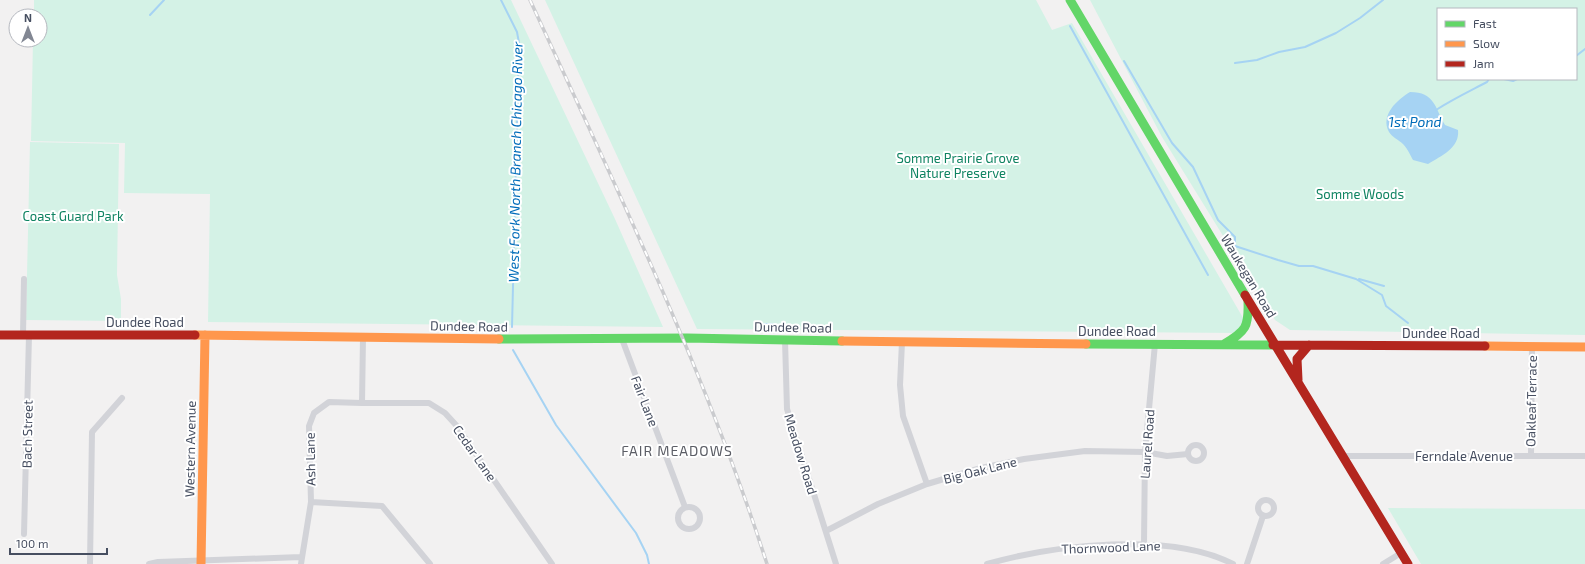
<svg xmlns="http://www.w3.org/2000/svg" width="1585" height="564" viewBox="0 0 1585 564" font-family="'Exo 2',sans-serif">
<rect width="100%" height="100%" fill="#f2f1f1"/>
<!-- green -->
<path fill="#d4f2e6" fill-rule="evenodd" d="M34,0H511L615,219L663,327L208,322L210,194L124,193L125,143L31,141L33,40H40V16H34Z
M545,0H1036L1052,30L1072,23L1246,323L1239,333L697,329Z
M1090,0H1585V335L1290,330L1275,320L1162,137ZM1438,9H1576V79H1438Z
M30,142L119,144L117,275L121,299V321L26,320Z
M1388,508L1585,509V564H1421Z"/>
<!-- water -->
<path fill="#a6d3f3" d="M1410,92C1435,92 1435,108 1445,125L1458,130C1460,148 1441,156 1428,164L1413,160C1410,155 1408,149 1403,144C1399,140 1392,137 1389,132C1380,115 1397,100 1410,92Z"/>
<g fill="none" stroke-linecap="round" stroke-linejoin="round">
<!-- stream -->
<path stroke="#a6d3f3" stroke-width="2" d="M501,0L517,32L519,43L512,327
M150,15L164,0
M1070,26L1208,275
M1576,56L1585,49
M1124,61L1172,143L1193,167L1218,220L1235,237V246L1278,260L1299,266H1313L1356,279L1382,295L1386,306L1408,323
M1235,63L1257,60L1279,52L1305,47L1336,33L1360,18L1383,0
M1504,79L1513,81L1517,79
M1436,110C1453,99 1470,91 1487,82L1489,79
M1359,279L1384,286
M755,324H772
M513,350L556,425L636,533L647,555L649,564"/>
<!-- street -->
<path stroke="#d2d3d8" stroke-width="6" d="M23,335L24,279
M622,339L685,507
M785,340L787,409L836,564
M902,342L900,385L903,416L927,484
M362,403H429L445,413L456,425L552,564
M1188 453a8 8 0 1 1 16 0a8 8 0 1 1-16 0Z
M1342,456H1585
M1531,456L1532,346
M1258 508a8 8 0 1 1 16 0a8 8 0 1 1-16 0Z
M311,502L382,506L430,564
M678 518a11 11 0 1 1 22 0a11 11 0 1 1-22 0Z
M826,531L878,504L927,484L981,468L1024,459L1085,451L1145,452L1167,456L1188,454
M24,534L29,335
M1144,544L1145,452L1155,344
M90,564L92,432L122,398
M149,564L158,562L301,557
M301,564L311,502L309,426L314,413L329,402L362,403L363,337
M987,564C1054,545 1170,531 1233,564
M1247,564L1263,516
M1383,564L1401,553"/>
<!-- fast -->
<path stroke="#63d668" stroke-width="9" d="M1070,0L1245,295
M499,339L687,338L842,341
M1086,344L1273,345
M1224,344C1246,331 1249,327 1248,301"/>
<!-- slow -->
<path stroke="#ff974d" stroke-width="9" d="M195,335L499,339
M842,341L1086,344
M1485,346L1585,347
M201,564L205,335"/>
<!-- jam -->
<path stroke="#b3261e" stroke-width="9" d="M1245,295L1408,564
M0,335H195
M1273,345L1485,346
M1298,380L1297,359L1309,345"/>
<defs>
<path id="rail" d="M530,0C615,185 705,370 767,564"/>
</defs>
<!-- rail casing -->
<use href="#rail" stroke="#cacbce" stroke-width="3.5"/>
<!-- rail -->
<use href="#rail" stroke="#fff" stroke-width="2" stroke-dasharray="6" stroke-linecap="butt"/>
</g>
<g text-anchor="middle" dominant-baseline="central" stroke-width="4" stroke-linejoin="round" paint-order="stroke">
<!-- park labels -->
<g font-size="13" fill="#0f8361" stroke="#fff">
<text x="958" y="158">Somme Prairie Grove<tspan x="958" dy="15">Nature Preserve</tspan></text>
<text x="1360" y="194">Somme Woods</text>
<text x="73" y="216">Coast Guard Park</text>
</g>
<!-- street labels -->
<g font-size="13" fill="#464e60" stroke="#fff">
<text transform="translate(1249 276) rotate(59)">Waukegan Road</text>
<text x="145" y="322">Dundee Road</text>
<text transform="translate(469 326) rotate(1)">Dundee Road</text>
<text transform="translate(793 327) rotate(1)">Dundee Road</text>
<text x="1117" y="331">Dundee Road</text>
<text x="1441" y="333">Dundee Road</text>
<text transform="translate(645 401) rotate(69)">Fair Lane</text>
<text transform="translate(1531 401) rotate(-89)">Oakleaf Terrace</text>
<text transform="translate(27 434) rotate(-89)">Bach Street</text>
<text transform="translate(1147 444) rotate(-86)">Laurel Road</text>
<text transform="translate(190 449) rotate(-89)">Western Avenue</text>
<text transform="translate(475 453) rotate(55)">Cedar Lane</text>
<text transform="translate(801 454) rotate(73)">Meadow Road</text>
<text x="1464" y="456">Ferndale Avenue</text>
<text transform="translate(310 459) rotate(-91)">Ash Lane</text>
<text transform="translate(980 470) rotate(-14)">Big Oak Lane</text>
<text transform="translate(1111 547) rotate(-2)">Thornwood Lane</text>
</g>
<!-- water labels -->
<g font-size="14" font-style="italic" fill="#006cb9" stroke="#fff">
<text x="1415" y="121">1st Pond</text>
<text transform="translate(515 162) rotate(-89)">West Fork North Branch Chicago River</text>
</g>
<!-- neighbourhood labels -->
<g font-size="14" letter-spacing="1" fill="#5c5e66" stroke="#fff">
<text x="677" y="450">FAIR MEADOWS</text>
</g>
</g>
<!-- legend -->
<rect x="1437" y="8" width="140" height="72" fill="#ffffff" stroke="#b5b8bf"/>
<rect x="1445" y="21" width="20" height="6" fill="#63d668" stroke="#b5b8bf"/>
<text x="1473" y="28" font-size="12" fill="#464e60">Fast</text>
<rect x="1445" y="41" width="20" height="6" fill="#ff974d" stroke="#b5b8bf"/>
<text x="1473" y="48" font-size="12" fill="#464e60">Slow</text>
<rect x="1445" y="61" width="20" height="6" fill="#b3261e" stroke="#b5b8bf"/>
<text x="1473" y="68" font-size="12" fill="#464e60">Jam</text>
<!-- north arrow -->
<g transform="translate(28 28)"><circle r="19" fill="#ffffff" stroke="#b5b8bf"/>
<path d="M0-3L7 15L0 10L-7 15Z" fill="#828793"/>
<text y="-6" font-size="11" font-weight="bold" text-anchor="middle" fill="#464e60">N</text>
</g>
<!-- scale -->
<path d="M10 548v6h97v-6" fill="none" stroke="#464e60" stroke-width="2"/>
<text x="16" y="548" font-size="12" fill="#464e60" stroke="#ffffff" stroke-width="3" paint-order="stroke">100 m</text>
</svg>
